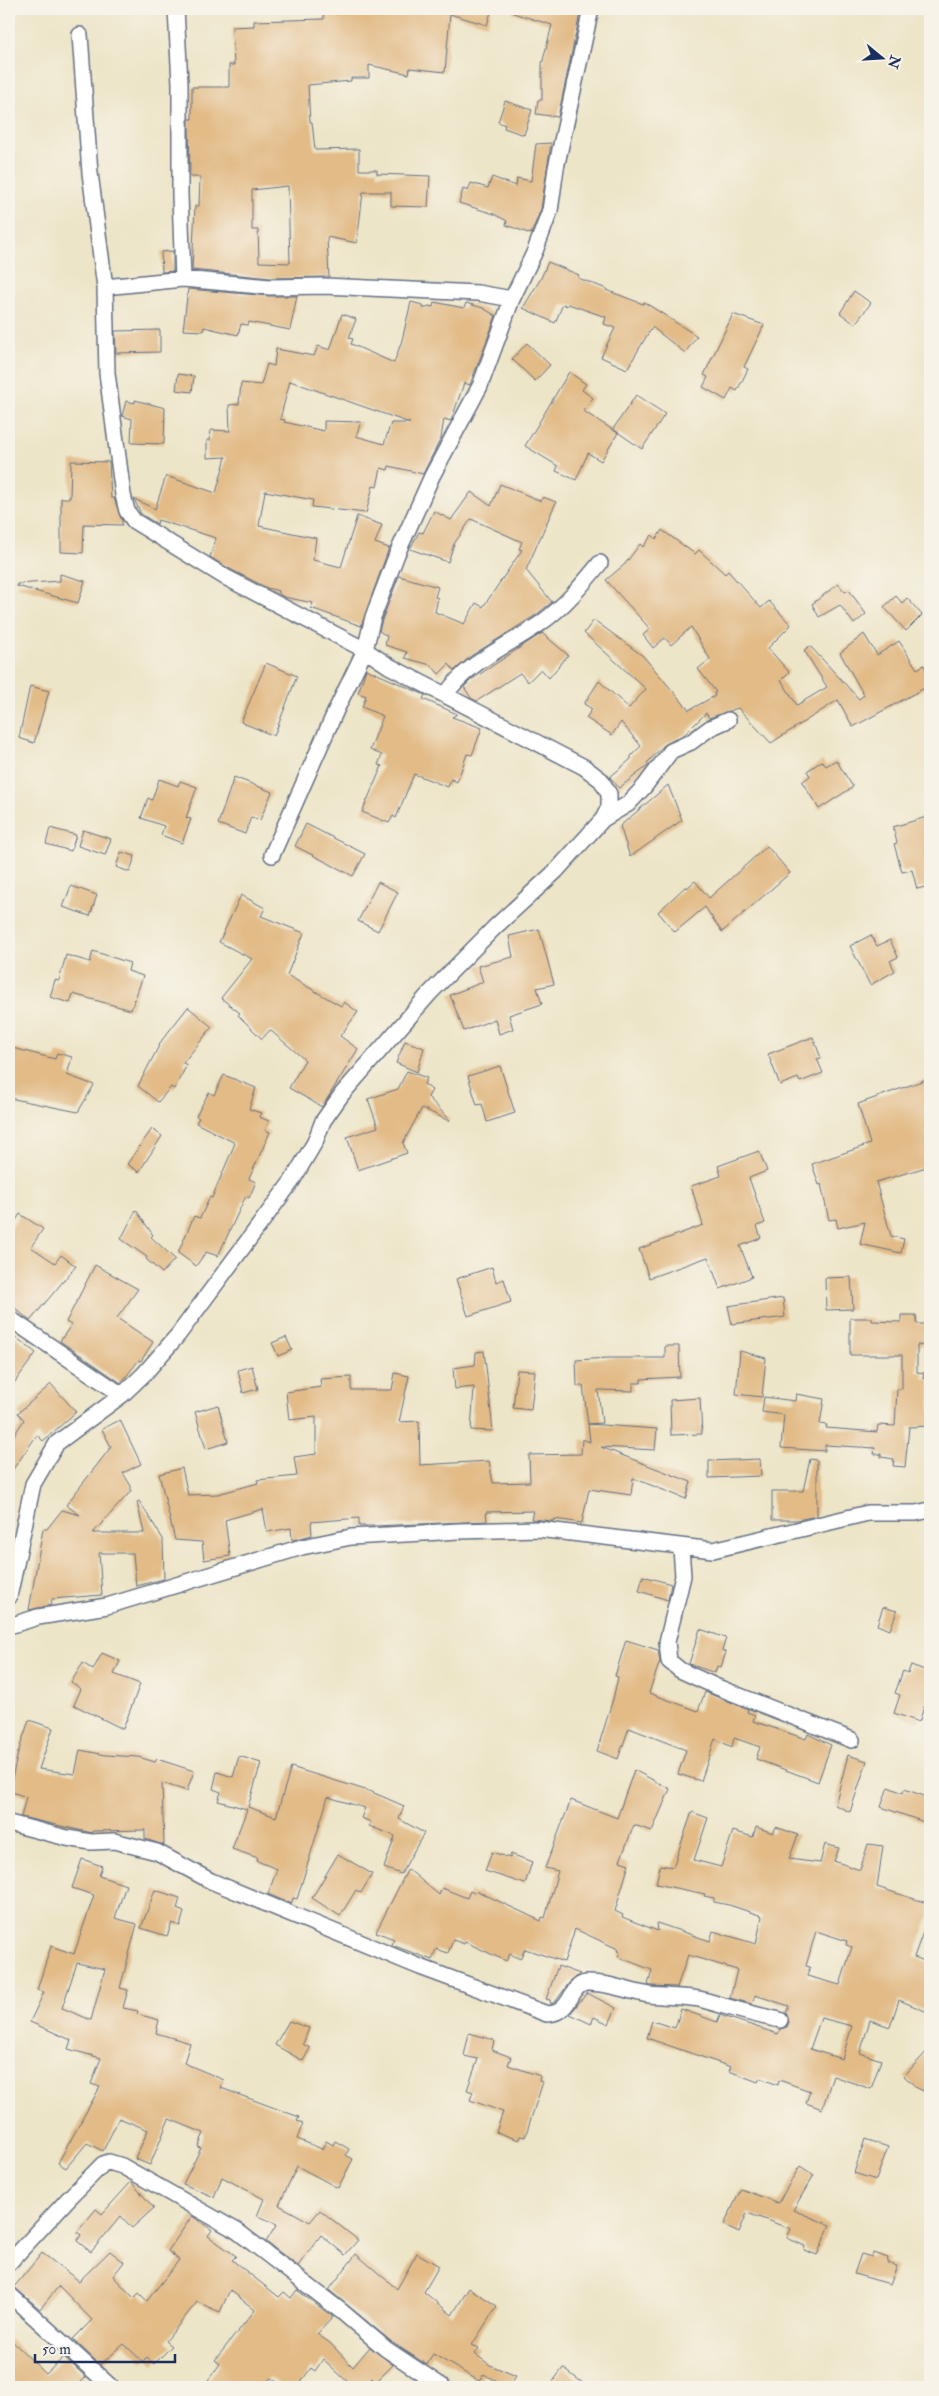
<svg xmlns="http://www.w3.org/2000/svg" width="939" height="2396" viewBox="0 0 939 2396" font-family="'IM FELL Double Pica',serif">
<rect width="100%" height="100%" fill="#f7f3e8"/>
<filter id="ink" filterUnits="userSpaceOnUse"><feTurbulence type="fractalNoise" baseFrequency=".02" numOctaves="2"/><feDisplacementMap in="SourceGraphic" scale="10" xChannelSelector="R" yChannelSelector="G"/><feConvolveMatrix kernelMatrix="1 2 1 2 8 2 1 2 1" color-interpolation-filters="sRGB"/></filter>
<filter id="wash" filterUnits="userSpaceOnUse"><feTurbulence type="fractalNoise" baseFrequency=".0096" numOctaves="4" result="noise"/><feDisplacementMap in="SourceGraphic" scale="20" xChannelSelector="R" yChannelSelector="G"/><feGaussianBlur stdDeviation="1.12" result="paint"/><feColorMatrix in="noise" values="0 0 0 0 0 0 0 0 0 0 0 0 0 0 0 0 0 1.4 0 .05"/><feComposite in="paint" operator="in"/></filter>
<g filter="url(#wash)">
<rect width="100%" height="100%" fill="#ede5c8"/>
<g id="blocks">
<!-- building -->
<path fill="#e2bb87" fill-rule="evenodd" d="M323,9H492L487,25L450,14L445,72L410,68L409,74L369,65V78H351V81L308,85L310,122H312L315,150L359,149V170H377V174L430,176L428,207L391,206V192H363L357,243L327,237L329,277L270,278L192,270L195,206H199L200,177H190L189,119H192V87H229V65H234L232,27L254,26V21L324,19ZM288,186L290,263L259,262L258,230H252V190Z
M513,9H581L558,117L536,114L538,100H542V64L552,25L513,13Z
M505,101L532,110L524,135L504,128L505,125L498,122Z
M551,143L541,209L531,234L506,225L507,221L494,214L459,203L463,189L468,191L471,183L488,188L492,177L516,186L517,178L531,181L536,144Z
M173,251V271L162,272L161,252Z
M548,262L579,275L578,278L607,289L606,290L643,304L644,302L697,336L685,353L652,327L627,369L601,357L615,328L604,324L606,317L568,304L567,306L563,304L555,323L523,308L541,278Z
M188,289L269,296H297L290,330L249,322L248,325L241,324L238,335L204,327L203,331L183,330Z
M854,291L871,303L855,324L840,313Z
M411,302L423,305V308H427L428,306L433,307L434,302L464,308L466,303L483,308L496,316L471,382L470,385L464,383L451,421L444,419L441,438L423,474L389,466L388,470L381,468L377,487L373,486L366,513L312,507L313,500L265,491L259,526L316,538L313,560L341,567L357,516L382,525L375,543L389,548L361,626L311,608L313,603L284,597L279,594V591L267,588L228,568L210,557L216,538L158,520L157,524L141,514L134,499L155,509L166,476L216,493L226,457L207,458V440H210L211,430L230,431L229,405L239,404L241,383L261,385L267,364L274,366L276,349L314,356L318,346L330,350L342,314L356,319L349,338L353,339L351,344L394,363L402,340ZM290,381L410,423H391L384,444L356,436L361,422L324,421V431L284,422L285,420L280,419Z
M733,314L764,325L744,367L748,369L737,391L732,388L726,400L703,387L708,377L704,375Z
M160,330V352L116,353L115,331Z
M527,343L550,365L535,381L512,359Z
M569,372L586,384L582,390L593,398L583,411L618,433L601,461L588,453L576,480L556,471L558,466L525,446Z
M178,374L194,376L192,392L176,390Z
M636,395L665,414L642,449L613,429Z
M135,400L165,408L164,444L131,443L132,419L122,416L126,401L135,403Z
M71,461L109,462L111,498H114L122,521V525L84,524L83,553L61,552V498H70Z
M500,484L541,501L543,497L556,502L526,570L552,602L536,615L471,656L454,671L449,664L439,674L431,665L405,658L407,652L385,645L387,636L379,631L382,620L399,576L438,587L435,597L438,598L435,612L464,624L476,603L483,607L522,550L519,549L522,542L471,519L454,544L448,562L410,549L419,532L423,533L434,511L451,520L471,492L491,506Z
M662,530L695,554L699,550L725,574L728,571L761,608L769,601L791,625L768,648L789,672L781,680L797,705L827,687L804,650L810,646L859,699L864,695L840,653L864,634L877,655L899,641L917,669L924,665L930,677V685L853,727L838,700L771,743L738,708L709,718L706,713L685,734L664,745L647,763L649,765L619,788L610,777L631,759V756L641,746L621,722L612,735L586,718L592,709L584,704L599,681L629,708L646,689L584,633L594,620L643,656L689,710L715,696L714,693L716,692L698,669L710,659L691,627L671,645L665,638L653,648L643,635L650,629L606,580L625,564L640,544L643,547L652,535L656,539Z
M60,574L85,581L78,603L17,586V584L60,581Z
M838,584L845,592L849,590L866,614L854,624L840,605L819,617L812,604Z
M896,596L902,603L907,598L922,615L906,631L884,607Z
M542,633L568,655L549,678L541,669L528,682L520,673L477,701L471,698L464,687L471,680Z
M266,663L297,676L274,736L241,722Z
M366,669L425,695L423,699L457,714L452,717L482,728L472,755L467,754L457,782L451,779L448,787L414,774L396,818L393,816L389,823L362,812L382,766L378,765L382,755L370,750L383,716L362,707L366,696L358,693Z
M30,686L49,691L34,743L19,738Z
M836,760L853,787L819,809L802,782L810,776L807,771L822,761L826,766Z
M234,777L272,792L260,820L251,817L245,834L218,824Z
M159,779L178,786L180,781L197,787L186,818L191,819L182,843L161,835L164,826L141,818L148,798L152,800Z
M668,785L682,820L630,857L620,826Z
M930,816V886L917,889L912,870L902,872L894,844L897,843L893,827Z
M306,824L365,854L353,876L295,846Z
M50,828L76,835L71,851L46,844Z
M83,830L111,839L105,855L78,846Z
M767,846L790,873L722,932L705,907L675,932L658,912L686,886L687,888L695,881L709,898Z
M121,852L135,856L130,872L116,867Z
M378,882L398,892L378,931L358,921Z
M71,886L97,895L90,916L63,907Z
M241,895L265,908L261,916L304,933L287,975L341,1006L344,1002L358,1012L340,1036L358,1049L322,1107L289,1088L305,1060L270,1030L262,1039L238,1015L240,1013L221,998L252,959L219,942Z
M539,929L554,984L537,988L542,1004L509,1015L513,1029L499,1034L495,1019L464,1031L450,995L483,982L478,966L513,957L509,936Z
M871,935L877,946L890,940L898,957L890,961L895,971L870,985L850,946Z
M93,951L130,963L128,971L143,976L131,1010L73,994L70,1003L50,997L55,980L59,981L66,955L90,962Z
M188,1007L212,1027L183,1063L187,1065L174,1089L171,1087L158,1102L138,1086L162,1040Z
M813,1037L821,1058L817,1059L823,1073L800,1082L798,1078L780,1085L768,1054Z
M405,1041L424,1048L417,1072L396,1063Z
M9,1047L55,1059L57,1053L72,1057L67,1075L94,1085L78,1112L9,1098Z
M500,1066L515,1113L487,1122L482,1104L477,1105L468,1076Z
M407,1071L427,1078L424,1084L432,1090L428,1097L450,1120L449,1121L422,1108L403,1143L407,1153L358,1170L347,1137L378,1127L368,1099L398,1089Z
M224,1075L256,1088L249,1109L261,1113L259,1117L269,1121L265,1130L270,1132L249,1179L256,1182L249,1198L246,1196L243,1202L218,1256L206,1252L196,1266L178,1253L194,1216L200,1218L210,1197L212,1198L235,1143L196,1123L199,1118L196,1116L209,1092L214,1095Z
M930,1078V1166L876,1182L891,1236L904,1239L901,1253L860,1244L865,1222L838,1228L836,1219L829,1220L821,1184L819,1185L812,1164L870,1144L858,1104Z
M152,1129L162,1136L139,1172L127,1164Z
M759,1151L767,1171L749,1178L765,1223L757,1226L761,1238L740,1246L752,1277L720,1289L708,1257L649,1278L639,1249L703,1225L691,1186L721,1176L718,1166Z
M136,1210L153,1235L151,1237L175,1259L162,1273L146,1259L147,1257L121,1239Z
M20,1214L43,1229L31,1247L55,1263L61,1255L76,1266L30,1321L9,1303V1231Z
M95,1265L138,1289L117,1318L153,1342L141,1361L139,1360L121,1383L60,1341L71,1325L66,1322Z
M492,1267L496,1282L504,1279L511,1302L468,1316L456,1279Z
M851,1277L853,1309L826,1310L825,1278Z
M783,1298L785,1317L732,1324L728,1306Z
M901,1315H916L917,1324H930V1346L917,1345V1372L924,1373L923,1378L930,1379V1426L909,1427L905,1467L893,1466L894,1459L881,1457V1454H874L875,1448L825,1445V1451L781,1448L784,1415L762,1412L764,1397L795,1401L796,1394L824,1399L820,1424L827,1425L826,1428L877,1432L878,1425L895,1426L897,1389H902V1355H850V1318H872V1321L901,1322Z
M9,1332L36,1353L9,1390Z
M286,1337L292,1350L278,1356L272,1343Z
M665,1346H679L680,1377L641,1379V1383H633V1391L598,1390L602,1423L588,1424L583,1386H577L576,1360L607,1358H665Z
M484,1351L487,1376L493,1431L471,1430L474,1387L455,1389L453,1368L475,1365L476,1352Z
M740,1351L766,1358L762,1397L736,1394Z
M252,1366L258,1389L243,1393L238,1370Z
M517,1370L535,1371L531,1410L513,1408Z
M395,1373L409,1376L399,1422L419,1421L420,1465L489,1461L493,1483L530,1482L529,1455L581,1454L582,1439L590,1442L588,1424L657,1429L655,1450L601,1447L691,1482L686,1499L633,1478L631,1495L589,1489L582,1523L554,1519L553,1521L531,1519L533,1511L486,1512L487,1521L374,1526H359V1518L311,1522L312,1535L292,1540L291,1528L267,1532L263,1509L225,1520L230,1556L204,1560L202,1542L175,1540L159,1474L182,1468L188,1495L218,1494L258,1483L257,1480L297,1476L294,1457L316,1454V1417L289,1420L286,1392L321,1387L320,1379L351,1377V1390H392Z
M51,1384L76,1412L43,1441L37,1435L9,1475V1443L24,1420L18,1413Z
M700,1398L702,1434L671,1435L670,1400Z
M218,1405L228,1442L206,1449L195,1412Z
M120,1420L141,1464L123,1473L131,1486V1491L93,1533H144L137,1502L139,1501L163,1539L164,1579L136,1586L133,1553H99L102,1595L52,1599L51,1605L29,1610L43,1529H47L62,1510L80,1515L66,1505L111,1447L102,1429Z
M760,1459L761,1476L709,1478V1461Z
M810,1459L817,1460V1516L797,1520H772V1491H803Z
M643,1576L671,1584L668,1600L639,1591Z
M883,1607L897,1611L890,1630L877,1625Z
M700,1629L726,1638L722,1651L726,1652L721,1667L717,1666L715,1673L689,1664Z
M626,1640L658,1650L660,1661L649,1693L698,1711L705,1692L748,1709L747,1712L755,1715L753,1721L806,1739L808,1734L831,1745L818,1782L756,1759L760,1747L734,1738L732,1747L715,1739L701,1781L678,1774L686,1750L629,1728L618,1759L597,1751L613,1699L618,1677L615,1676Z
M102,1653L120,1661L114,1674L140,1684L123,1729L74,1705L81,1689L71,1682L83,1663L93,1670Z
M911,1665L930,1672V1709L924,1707L919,1722L894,1713L900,1695L895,1693L903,1671L908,1673Z
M29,1720L53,1728L39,1769L75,1774L80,1750L106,1755L138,1757L155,1762L157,1759L194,1771L187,1791L162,1783L164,1845L145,1839V1830L93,1831L92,1833L21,1817L26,1797L9,1791L18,1753Z
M848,1755L867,1761L850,1812L835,1805Z
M239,1756L261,1763L248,1807L276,1817L291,1767L372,1792L404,1806L399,1819L424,1833L401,1874L384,1868L395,1836L369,1826L371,1822L361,1818L365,1808L328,1797L297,1899L293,1898L291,1904L268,1894L277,1869L257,1861L258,1858L232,1849L247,1809L218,1801L221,1792L213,1789L217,1772L233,1777Z
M634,1770L670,1789L652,1831L634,1825L620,1861L629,1864L615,1911L623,1915L622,1917L658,1931L657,1923L710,1941L713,1931L756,1944L762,1916L729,1905L714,1902V1898L704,1896L705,1894L656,1884L660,1865L673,1867L692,1812L708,1818L694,1860L721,1867L733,1831L753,1837L756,1827L773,1833L776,1827L798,1835L789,1859L820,1863L825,1844L839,1848L834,1861L860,1870L868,1844L883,1846L877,1887L930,1904V1913L914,1957L930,1963V2013L899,2000L890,2027L870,2020L860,2053L881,2060L871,2089L833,2076L822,2109L806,2103L810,2091L779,2080L778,2085L760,2078L758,2082L729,2071L731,2067L647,2038L652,2021L675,2028L681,2009L717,2022L720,2015L778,2034L780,2029L787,2027L789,2022L786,2013L789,2006L755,1995L752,2004L730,1998L737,1970L688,1955L677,1987L651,1986L648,1985L652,1970L618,1957L620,1952L617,1951L618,1949L575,1929L564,1962L525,1949L520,1959L510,1954L506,1961L465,1942L464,1944L453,1940L448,1953L436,1949L432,1960L392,1945L394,1939L376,1932L408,1869L439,1895L442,1888L467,1898L470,1891L476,1894L477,1891L541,1921L542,1917L545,1918L558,1871L545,1868L571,1800L617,1818ZM816,1931L847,1941L846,1945L852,1947L840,1985L807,1976L810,1967L806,1966ZM821,2018L852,2026L842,2059L810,2049Z
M888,1787L903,1793L904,1789L930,1798V1824L881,1807Z
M492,1852L510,1858L511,1854L532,1862L525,1884L485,1871Z
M338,1854L372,1874L361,1893L356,1890L340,1916L312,1898Z
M82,1859L102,1866L99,1876L126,1885L115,1918L137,1924L120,1988L128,1990L123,2008L138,2011L137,2014L159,2020L156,2033L190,2043L184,2063L224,2080L221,2088L299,2117L297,2121L303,2123L297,2139L322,2149L326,2141L333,2145L335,2141L349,2149L346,2155L353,2159L338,2188L297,2166L279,2205L310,2222L320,2210L358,2240L345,2255L321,2235L298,2266L266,2242L277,2224L257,2216L264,2199L222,2177L214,2197L183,2184L201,2148L198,2147L204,2133L169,2119L150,2165L135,2159L148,2130L119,2118L103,2151L87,2143L66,2168L58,2163L100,2087L91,2084L101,2058L68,2049L71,2040L30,2022L44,1992L37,1990L51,1946L74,1954L94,1895L72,1888ZM77,1963L105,1969L91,2020L62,2008Z
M155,1890L180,1898L177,1909L184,1912L180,1926L172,1923L167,1936L141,1928Z
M558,1966L580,1974L569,1983L556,2001L551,2004L550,2000L546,1999Z
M587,1993L616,2008L609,2024L594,2017L591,2024L570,2014Z
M289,2021L309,2028L303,2044L310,2048L303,2061L275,2045Z
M469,2033L494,2040L492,2050L511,2057L508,2065L540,2076L539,2081L543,2082L525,2137L520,2136L519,2140L496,2132L503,2112L470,2100L473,2092L467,2090L478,2059L464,2056Z
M930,2048V2094L917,2088L904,2076Z
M865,2139L888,2147L876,2180L854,2173Z
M800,2166L814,2175L793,2210L830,2225L817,2255L804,2250L805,2246L787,2238L791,2229L747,2213L739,2232L724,2225L741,2189L778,2203Z
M131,2182L154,2208L132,2228L121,2216L91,2252L77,2241L81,2235L77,2232L96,2209L102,2214Z
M192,2216L212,2230L208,2236L236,2256L232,2260L279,2297L284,2292L291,2298L297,2290L333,2317L317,2334L330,2343L353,2367L370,2347L393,2365L376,2382L372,2378L367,2383L371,2387H353L323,2359L315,2371L311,2368L297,2387H284L271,2378L260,2387H203L220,2364L215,2360L255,2310L230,2290L220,2312L197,2302L166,2341L172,2346L154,2364L147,2358L143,2362L124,2344L100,2365L73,2339L92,2320L59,2286L40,2309L14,2287L42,2253L79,2281L110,2251L124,2262L113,2276L134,2298L139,2293L147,2301L179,2260L168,2251Z
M417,2253L439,2266L424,2292L452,2315L469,2288L497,2306L472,2345L479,2348L475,2354L490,2365L516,2376L509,2387H505L484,2374L479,2381L433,2354L427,2365L392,2342L329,2290L356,2254L397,2289Z
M873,2253L888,2258L887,2263L897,2266L890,2284L854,2274L861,2254L872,2257Z
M9,2338L46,2374L64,2357L86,2377L76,2387H9Z
M563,2368L588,2387H549Z"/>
</g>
</g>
<g filter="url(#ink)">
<use href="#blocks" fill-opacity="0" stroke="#646f83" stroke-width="1"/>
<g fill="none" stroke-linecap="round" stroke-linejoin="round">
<defs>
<path id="street" d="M176,9L180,83V195L183,279
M80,35L90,173L105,287L107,373L123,495L127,511L134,521L225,577L365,650L337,708L272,855
M105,287L183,279L270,287L324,286L478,293L512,299
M446,695C465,663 510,645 541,623C565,606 582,585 600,563
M603,819L628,804L644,787L671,751L691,742L710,728L728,720
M9,1318L122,1395
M681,1548L683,1576L667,1642L669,1661L680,1670L717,1687L852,1740
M9,1597L33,1484L57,1443L122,1395L144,1374L178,1335L292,1181L315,1142L323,1121L342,1094L429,994L495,927L556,871L603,819L609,807V794L601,780L584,767L389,666L365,650L373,617L397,554L432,476L480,386L512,299L535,251L550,211L556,168L591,9
M9,1626L38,1617L107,1606L302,1547L351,1537L459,1531L538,1529L713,1550L868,1513H916L930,1510
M9,1823L67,1838L91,1842L114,1841L157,1852L211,1881L420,1967L547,2014C573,2013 569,1985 586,1983C608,1982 629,1992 650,1995C666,1997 683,1996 699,1999C726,2006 753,2015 780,2020
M9,2263L70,2197L103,2164L109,2162L122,2166L237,2231L341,2311L386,2349L443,2387
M9,2294L111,2387"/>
</defs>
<!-- street casing -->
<use href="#street" stroke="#646f83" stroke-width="18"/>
<!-- street -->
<use href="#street" stroke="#fff" stroke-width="15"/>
</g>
</g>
<!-- margin -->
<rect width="939" height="2396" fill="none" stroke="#f7f3e8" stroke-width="30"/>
<!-- north arrow -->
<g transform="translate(882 58) rotate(108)" stroke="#f7f3e8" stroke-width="4" paint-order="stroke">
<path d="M0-4L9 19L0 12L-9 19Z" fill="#1b2f5e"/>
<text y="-8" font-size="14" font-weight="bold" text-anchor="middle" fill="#1b2f5e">N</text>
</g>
<!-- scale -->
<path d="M35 2354v8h140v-8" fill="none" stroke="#1b2f5e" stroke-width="2.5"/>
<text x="42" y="2354" font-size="15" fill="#1b2f5e" stroke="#f7f3e8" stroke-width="4" paint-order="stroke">50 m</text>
</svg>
